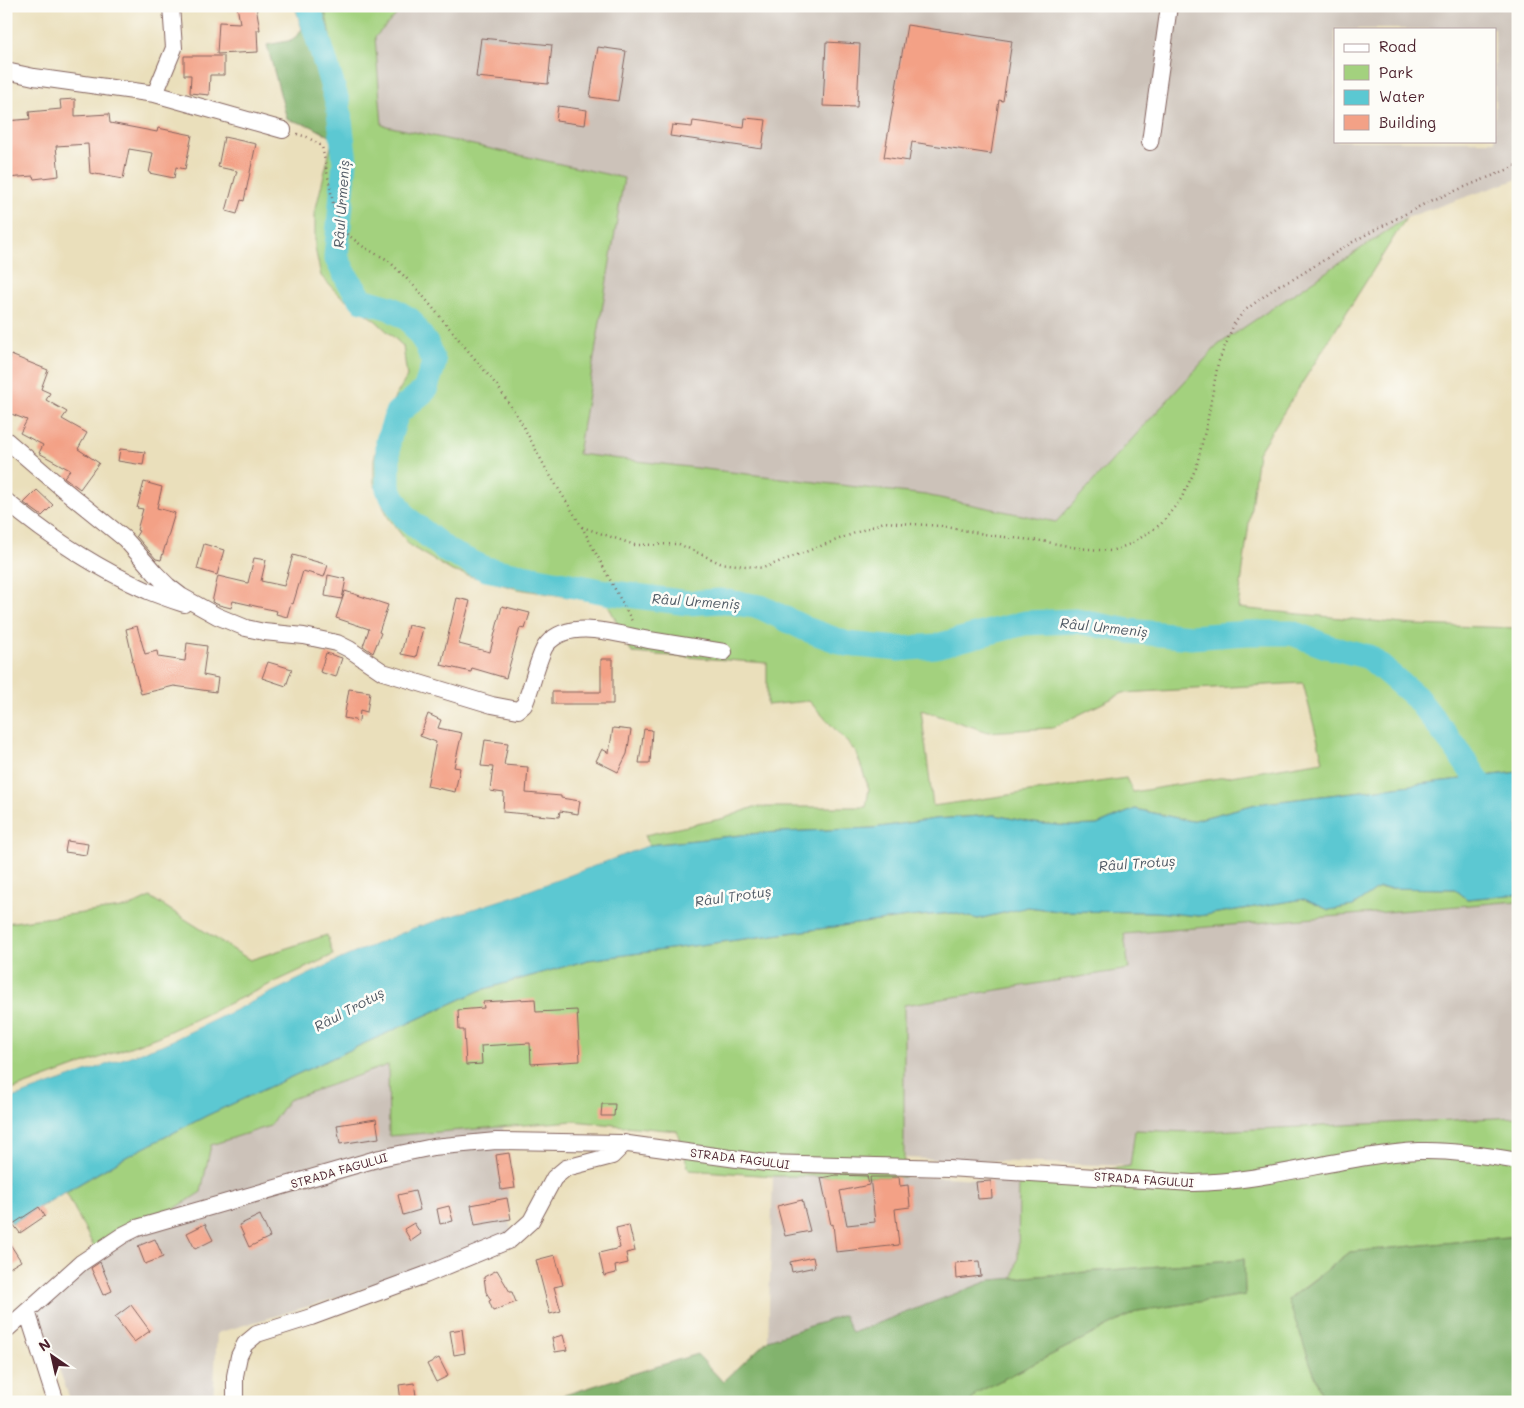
<svg xmlns="http://www.w3.org/2000/svg" width="1524" height="1408" viewBox="0 0 1524 1408" font-family="Mali,sans-serif">
<rect width="100%" height="100%" fill="#fdfcf7"/>
<filter id="ink" filterUnits="userSpaceOnUse"><feTurbulence type="fractalNoise" baseFrequency=".02" numOctaves="2"/><feDisplacementMap in="SourceGraphic" scale="10" xChannelSelector="R" yChannelSelector="G"/><feConvolveMatrix kernelMatrix="1 2 1 2 8 2 1 2 1" color-interpolation-filters="sRGB"/></filter>
<filter id="wash" filterUnits="userSpaceOnUse"><feTurbulence type="fractalNoise" baseFrequency=".0096" numOctaves="4" result="noise"/><feDisplacementMap in="SourceGraphic" scale="20" xChannelSelector="R" yChannelSelector="G"/><feGaussianBlur stdDeviation="1.12" result="paint"/><feColorMatrix in="noise" values="0 0 0 0 0 0 0 0 0 0 0 0 0 0 0 0 0 1.4 0 .05"/><feComposite in="paint" operator="in"/></filter>
<g filter="url(#wash)">
<rect width="100%" height="100%" fill="#eadfbb"/>
<!-- industrial -->
<path fill="#ccc2b9" fill-rule="evenodd" d="M405,6H1518V179L1405,218L1218,345L1056,522L925,495L578,454L624,179L382,125L375,37ZM1335,29H1495V141H1335Z
M1518,901V1117L1191,1132L1135,1130L1130,1166L905,1158L903,1135L904,1005L1129,969L1123,934Z
M388,1065L389,1136L503,1127L511,1234L340,1297L217,1333L213,1402H71L37,1309L99,1257L201,1192L211,1145L270,1126L288,1100Z
M773,1176L946,1177L1019,1182L1018,1258L1013,1278L991,1280L852,1333L844,1315L768,1340Z"/>
<!-- green -->
<path fill="#a3d17e" stroke="#767854" fill-rule="evenodd" d="M324,6H405L375,37L382,125L624,178L578,454L925,495L1056,522L1218,345L1406,218L1258,453L1238,608L1414,625L1518,628V772L1256,804L1191,821L1135,809L1097,825L1069,826L1033,823L995,815L935,819L873,828L760,833L649,845L645,835L725,818L754,807H866L869,789L856,752L809,701L767,705V663L632,653L607,603L518,589L452,571L410,546L388,517L374,483V459L386,412L407,377L403,346L376,321L337,293L321,276L315,248V212L333,138L349,141ZM1303,683L1323,761L1133,792L1126,778L933,806L921,710L988,732L1052,728L1123,693Z
M1379,888L1455,889L1467,899L1518,894V901L1124,934L1129,969L904,1005V1177L773,1176L689,1170L677,1131L573,1121L389,1136L388,1065L288,1100L270,1126L211,1145L201,1192L99,1257L66,1192L124,1158L208,1115L481,990L588,960L908,917L953,913L978,919L1028,907L1058,911L1157,912L1199,916L1304,899L1329,910L1353,906Z
M150,897L250,960L327,935L333,955L157,1037L6,1092V923L129,907Z
M1518,1117V1236L1350,1252L1288,1299L1324,1402H971L976,1393L1138,1311L1245,1295L1244,1259L1013,1278L1018,1258L1019,1182L1130,1166L1135,1130L1191,1132Z"/>
<!-- forest -->
<path fill="#82b36d" stroke="#66694c" d="M295,6H324L331,41L349,111V141L333,138L311,126L287,119L267,45L293,40L302,29Z
M1518,1236V1402H1324L1288,1300L1350,1252Z
M1244,1259L1245,1295L1138,1311L976,1393L971,1402H542L697,1354L723,1382L768,1340L844,1315L852,1333L991,1280Z"/>
<!-- water -->
<path fill="#5bc8d2" stroke="#52747e" d="M1518,772V894L1467,899L1455,889L1379,888L1353,906L1329,910L1304,899L1199,916L1157,912L1058,911L1028,907L978,919L953,913L908,917L588,960L481,990L208,1115L124,1158L12,1223L6,1215V1100L166,1043L342,958L413,928L519,894L649,845L760,833L873,828L935,819L995,815L1033,823L1069,826L1097,825L1135,809L1191,821L1256,804Z"/>
<!-- pier -->
<path fill="#eadfbb" d="M648,842L649,845L519,894L413,928L342,958L166,1043L6,1100V1097L165,1041L341,956L412,926L518,891Z"/>
<g fill="none" stroke-linecap="round" stroke-linejoin="round">
<!-- river -->
<path stroke="#5bc8d2" stroke-width="25" d="M308,6L338,104L345,161L336,257L348,280L362,300L390,308L410,320L427,345L434,363L425,390L397,413L388,441V489L405,517L449,552L486,569L606,592L688,603L721,601L761,607L806,629L847,644L899,649L936,646L1025,623L1076,621L1129,631L1191,637L1247,633H1292L1326,646L1369,657L1416,697L1455,747L1481,785L1497,803"/>
</g>
<g id="blocks">
<!-- building -->
<path fill="#f3a186" d="M237,6H256L260,30H257L258,52L217,54L219,22L240,23Z
M907,25L1012,41L1003,101L999,100L991,154L912,142L909,161L884,157Z
M481,38L552,45L548,84L476,77Z
M826,42L860,44L857,107L823,106Z
M598,47L626,51L618,101L590,97Z
M184,56H224V75H210L209,95L190,93L191,75H184Z
M75,99V116L109,114L110,123L157,132L158,128L192,135L185,169L176,167L174,178L149,173L153,153L129,149L123,179L90,173L88,144L56,146L59,176L34,179L33,176L6,178V121L30,119L29,112L61,109L60,100Z
M558,106L587,110L585,125L556,121Z
M745,118L766,120L762,149L670,136L672,125L692,127L693,121L744,128Z
M224,137L256,144L244,201L241,200L237,214L226,211L237,171L218,167Z
M11,355L48,370L41,389L50,393L46,400L67,412L62,419L87,433L78,449L99,463L80,489L64,477L70,470L39,453L43,445L20,433L27,420L6,412V367Z
M120,449L145,452L143,465L118,461Z
M144,482L162,487L157,508L175,513L161,560L156,559L136,536L139,531L137,530L143,509L137,508Z
M37,490L53,505L42,516L24,503Z
M204,544L224,550L217,575L197,569Z
M293,555L328,565L324,577L303,571L293,604L291,603L287,617L276,614L277,611L233,601L231,608L219,605L212,602L218,576L248,583L254,558L266,560L261,581L284,586Z
M328,575L346,579L342,599L325,596Z
M345,591L388,605L379,632L381,633L373,653L363,646L369,629L336,618Z
M457,598L470,601L459,644L490,652L502,606L530,613L525,629L520,628L506,678L472,668L471,672L441,665Z
M408,625L423,628L416,657L401,654Z
M137,626L145,654L157,651L158,657L185,661L187,643L207,646L203,675L218,678L216,692L174,686L141,694L132,660H133L126,629Z
M326,653L342,658L336,677L320,672Z
M601,659H613V704H552V692H601Z
M268,662L292,669L286,686L262,678Z
M349,689L370,692L367,712L360,710L359,721L344,718Z
M428,714L441,720L438,728L462,733L454,767L460,768L455,792L427,786L436,742L420,736Z
M613,728L631,730L627,754L618,772L596,761L602,749L609,753Z
M644,729L652,730L650,763H639Z
M485,740L508,743L504,765L528,767L526,793L561,796V798L580,801L578,814L560,811L559,817L503,812L504,793L490,791L493,767L481,766Z
M67,841L88,844L86,855L65,852Z
M535,999L536,1012L577,1010L580,1061L531,1064L530,1043L481,1046L482,1064L466,1065L464,1030H459L458,1010L484,1008L483,1002Z
M602,1104H615L614,1116H601Z
M376,1119L379,1138L340,1144L337,1125Z
M509,1153L515,1188L501,1190L496,1155Z
M836,1175L867,1176L869,1185L840,1191L847,1225L875,1222L870,1177H899L900,1186L908,1185L910,1207L895,1209L899,1245L836,1252L833,1224L831,1225L821,1178Z
M991,1181L992,1198L978,1199L976,1182Z
M415,1191L420,1210L403,1215L398,1195Z
M507,1198L511,1219L475,1225L471,1205Z
M802,1200L810,1231L785,1236L777,1206Z
M449,1206L453,1221L440,1224L437,1209Z
M39,1207L45,1216L20,1233L13,1224Z
M260,1215L270,1237L249,1247L239,1225Z
M414,1223L421,1234L411,1241L404,1229Z
M205,1224L213,1240L195,1249L187,1233Z
M629,1225L635,1251L626,1253L628,1263L615,1266L616,1273L604,1276L599,1253L620,1248L616,1228Z
M6,1238L21,1261L6,1270Z
M155,1239L163,1257L145,1264L138,1246Z
M555,1255L563,1285L554,1287L561,1311L550,1314L536,1260Z
M813,1257L815,1267L792,1272L790,1262Z
M979,1261L981,1276L956,1279L955,1263Z
M100,1262L112,1291L103,1295L91,1268Z
M497,1270L510,1292H512L516,1302L493,1311L489,1301L491,1300L486,1292L484,1277Z
M131,1305L150,1331L134,1342L115,1317Z
M462,1329L465,1353L454,1355L450,1331Z
M563,1335L567,1350L555,1352L552,1338Z
M439,1358L448,1376L436,1382L427,1364Z
M414,1383L417,1402H401L399,1385Z"/>
</g>
</g>
<g filter="url(#ink)">
<use href="#blocks" fill-opacity="0" stroke="#82625d" stroke-width="1"/>
<g fill="none" stroke-linecap="round" stroke-linejoin="round">
<defs>
<path id="minor" d="M6,71L34,77L155,94L283,130
M155,94L174,48L171,6
M1150,142L1169,6
M6,440L63,489L125,539L155,573L168,586L181,596L217,616L246,628L264,632L304,636L337,643L349,649L383,672L492,705L518,710L524,705C531,691 539,653 547,644C570,617 619,635 649,640C674,644 699,648 724,652
M6,501C48,536 99,569 148,591C160,596 172,600 184,604
M27,1311L56,1402
M6,1330L81,1263L123,1235L137,1228L380,1158L433,1147L496,1141L621,1143L766,1163L948,1168L1193,1183C1269,1182 1343,1155 1419,1151C1452,1150 1485,1155 1518,1161
M235,1402V1376L239,1356L245,1344L257,1334L311,1317L425,1275L510,1240L531,1221L554,1178L566,1168L612,1156L625,1143"/>
</defs>
<!-- minor casing -->
<use href="#minor" stroke="#82625d" stroke-width="18"/>
<!-- path -->
<path stroke="#82625d" stroke-width="2.5" stroke-dasharray="1 4" stroke-linecap="butt" d="M297,134L307,137L322,146L334,208L347,234L365,248L388,260L418,290L498,387L520,420L545,467L582,527L632,621
M582,527L635,545L679,544L720,563L763,568L884,522L941,526L995,536L1042,541L1078,548L1111,551L1133,543L1161,524L1181,499L1196,468L1207,423L1218,363L1234,324L1244,311L1279,285L1292,280L1356,240L1428,202L1509,169L1518,164"/>
<!-- minor -->
<use href="#minor" stroke="#fff" stroke-width="16"/>
</g>
</g>
<g text-anchor="middle" dominant-baseline="central" stroke-width="5" stroke-linejoin="round" paint-order="stroke">
<!-- street labels -->
<g font-size="12" fill="#4a1f2b" stroke="#fdfcf7">
<text transform="translate(740 1158) rotate(7)">STRADA FAGULUI</text>
<text transform="translate(339 1170) rotate(-16)">STRADA FAGULUI</text>
<text transform="translate(1144 1179) rotate(4)">STRADA FAGULUI</text>
</g>
<!-- water labels -->
<g font-size="14" font-style="italic" fill="#505a65" stroke="#fdfcf7">
<text transform="translate(341 204) rotate(-86)">Râul Urmeniș</text>
<text transform="translate(696 601) rotate(4)">Râul Urmeniș</text>
<text transform="translate(1104 627) rotate(6)">Râul Urmeniș</text>
<text transform="translate(1137 863) rotate(-4)">Râul Trotuș</text>
<text transform="translate(733 896) rotate(-8)">Râul Trotuș</text>
<text transform="translate(349 1009) rotate(-28)">Râul Trotuș</text>
</g>
</g>
<!-- margin -->
<rect width="1524" height="1408" fill="none" stroke="#fdfcf7" stroke-width="25"/>
<!-- legend -->
<rect x="1334" y="28" width="162" height="115" fill="#fdfcf7" stroke="#b5a4a5"/>
<rect x="1344" y="44" width="25" height="8" fill="#ffffff" stroke="#b5a4a5"/>
<text x="1379" y="52" font-size="15" fill="#4a1f2b">Road</text>
<rect x="1344" y="65" width="25" height="15" fill="#a3d17e" stroke="#b5a4a5"/>
<text x="1379" y="78" font-size="15" fill="#4a1f2b">Park</text>
<rect x="1344" y="90" width="25" height="15" fill="#5bc8d2" stroke="#b5a4a5"/>
<text x="1379" y="102" font-size="15" fill="#4a1f2b">Water</text>
<rect x="1344" y="115" width="25" height="15" fill="#f3a186" stroke="#b5a4a5"/>
<text x="1379" y="128" font-size="15" fill="#4a1f2b">Building</text>
<!-- north arrow -->
<g transform="translate(52 1356) rotate(326)" stroke="#fdfcf7" stroke-width="4" paint-order="stroke">
<path d="M0-4L9 19L0 12L-9 19Z" fill="#4a1f2b"/>
<text y="-8" font-size="14" font-weight="bold" text-anchor="middle" fill="#4a1f2b">N</text>
</g>
</svg>
